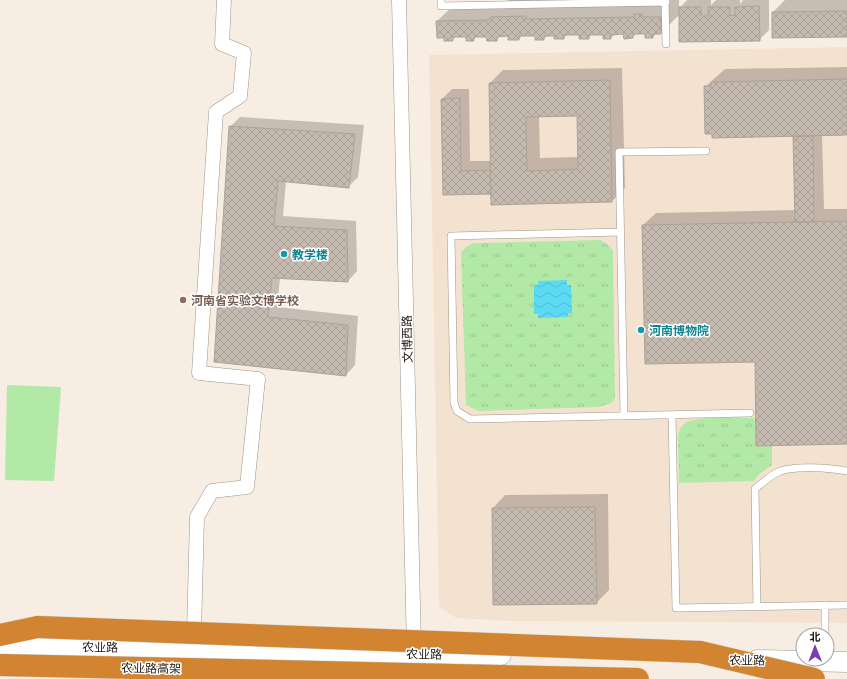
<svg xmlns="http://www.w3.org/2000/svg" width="847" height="679" viewBox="0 0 847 679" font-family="Manrope,'Noto Sans SC',sans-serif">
<defs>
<pattern id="grass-tufts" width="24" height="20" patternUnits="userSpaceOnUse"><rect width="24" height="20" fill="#b3e9a6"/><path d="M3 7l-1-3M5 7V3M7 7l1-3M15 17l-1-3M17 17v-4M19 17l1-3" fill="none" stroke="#99c78e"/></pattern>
<pattern id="water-waves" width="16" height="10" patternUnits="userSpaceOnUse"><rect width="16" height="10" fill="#5cdaf3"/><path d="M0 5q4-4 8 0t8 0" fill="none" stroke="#4fbacf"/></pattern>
<pattern id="building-cross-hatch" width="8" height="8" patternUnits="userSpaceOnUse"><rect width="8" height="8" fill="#c5bab0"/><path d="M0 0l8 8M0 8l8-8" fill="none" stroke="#a99f96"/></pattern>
</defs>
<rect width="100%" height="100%" fill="#f8ede3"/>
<!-- commercial -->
<path fill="#f4e2d1" d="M847,47V623L509,621L456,618L439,606L429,55Z"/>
<!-- grass -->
<path fill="url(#grass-tufts)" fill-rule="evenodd" d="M600,240L607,244L613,250L615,398L611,403L599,407L478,411L466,405L461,253L466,247L474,243ZM538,281L571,285L568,317L535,314L534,285H538Z
M756,418V446H772V465L758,475L754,481L679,483L678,437C679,430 681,425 687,422C697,416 742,418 756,418Z"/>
<!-- pitch -->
<path fill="#b3e9a6" d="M7,385L61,387L54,481L5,480Z"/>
<!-- water -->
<path fill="url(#water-waves)" d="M567,280V285H571L572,313H568V317L538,318V314H534V285H538V281Z"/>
<!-- shadow -->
<path fill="#0003" fill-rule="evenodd" d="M509,0H679V9L687,0H711V5L716,0H740V4L743,0H769V30L759,40L680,14L661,33H657L653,37L646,33H637L633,37L624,33L615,34L611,38L604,34H592L588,38L580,34H567L564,38L555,35H548L544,39H536V35H523L519,39L509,35L500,36L496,40L487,36H477L473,40L467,36H456L452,40L445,37L437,21L456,3L507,2Z
M785,0H847V36L773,12Z
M847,67V134H822L824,209H847V443L756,361L643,225L656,213L796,210L794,135L705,87L725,69Z
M622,68L625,188L612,201L492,193L444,194L442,99L452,89H469L470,161H491L490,83L503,70ZM578,115L579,157L540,158L539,116Z
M240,117L364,125L358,177L348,187L286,181L283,216L356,221L357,271L348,281L280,278L277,307L358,316L355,365L346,375L215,361L230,127Z
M608,494L609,590L596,603L493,508L505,495Z"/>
<!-- building -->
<path fill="url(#building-cross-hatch)" stroke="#aca298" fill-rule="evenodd" d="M759,6L760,41L679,42V7H701V16H708V7H730V16L735,15V7Z
M847,11V37L772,38V12Z
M634,14H642V17H661V34H653V38H645V34H633V38L624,39L623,34L611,35V39H603V35H589V39H579V35H564V39H554V36H544V40H535V36H519V40H508V36L497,37V41H487L486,37H474V41H466V37H453V41H444V38H437L436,21L490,20V17L526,16V19L635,17Z
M847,79V135L712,138V134H705L704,86H711V82Z
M610,80L612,202L491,205L489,83ZM577,116L578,169L527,171L526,117Z
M460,98L461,171L490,170L491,194L443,195L441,99Z
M229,126L355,134L349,188L278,181L274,226L347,230L348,282L272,278L268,317L348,325L346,376L214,362Z
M793,136H813L814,222H795Z
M847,221V444L756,446L755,362L645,364L642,225Z
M595,507L597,604L493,605L492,508Z"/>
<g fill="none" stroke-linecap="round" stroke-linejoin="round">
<defs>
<path id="lane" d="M441,0V6L666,2
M665,0L666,44
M621,232L451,236L454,403L457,411L470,419L750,413
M672,415L676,608L847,605
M624,416L619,152L706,151
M825,605V635
M757,607L755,489C762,483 770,476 778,472C793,465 831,468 847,471"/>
<path id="street" d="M399,0L414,649
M194,633L197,517L212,491L247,487L258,379L199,373L216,112L240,96L244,53L222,44L224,0"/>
<path id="secondary" d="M0,646L501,655
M757,660L847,662"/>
<path id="highway" d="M0,635L38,627"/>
</defs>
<!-- lane casing -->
<use href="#lane" stroke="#9e948a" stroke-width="8"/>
<!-- street casing -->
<use href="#street" stroke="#9e948a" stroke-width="15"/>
<!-- secondary casing -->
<use href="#secondary" stroke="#9e948a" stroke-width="21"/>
<!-- highway casing -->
<use href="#highway" stroke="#d1d1d0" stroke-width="23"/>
<!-- lane -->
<use href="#lane" stroke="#fff" stroke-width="7"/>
<!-- street -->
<use href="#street" stroke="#fff" stroke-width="14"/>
<!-- secondary -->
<use href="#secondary" stroke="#fff" stroke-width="20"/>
<!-- highway -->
<use href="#highway" stroke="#d28430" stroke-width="22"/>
<defs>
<path id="highway-bridge" d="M38,627L700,652L814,679
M0,665L638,679"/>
</defs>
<!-- highway-bridge casing -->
<use href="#highway-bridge" stroke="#d1d1d0" stroke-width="23" stroke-linecap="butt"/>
<!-- highway-bridge -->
<use href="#highway-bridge" stroke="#d28430" stroke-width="22"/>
</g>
<!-- markers -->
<g fill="#0f9aa8" stroke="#fff" stroke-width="1.5">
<circle cx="284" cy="254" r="4"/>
<circle cx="641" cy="330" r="4"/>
</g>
<circle fill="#8d6e63" stroke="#fff" stroke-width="1.5" cx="183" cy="300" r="4"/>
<g text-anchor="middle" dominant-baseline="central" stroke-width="3" stroke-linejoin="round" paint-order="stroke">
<!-- culture labels -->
<g font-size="12" font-weight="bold" fill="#0d838f" stroke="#fff" text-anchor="start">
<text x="292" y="254">教学楼</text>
<text x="649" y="330">河南博物院</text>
</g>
<!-- education labels -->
<g font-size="12" font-weight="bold" fill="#785e54" stroke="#fff" text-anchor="start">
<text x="191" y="300">河南省实验文博学校</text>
</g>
<!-- street labels -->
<g font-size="12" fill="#1b1814" stroke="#fff">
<text transform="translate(407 339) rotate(-91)">文博西路</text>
<text transform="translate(100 647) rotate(1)">农业路</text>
<text transform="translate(424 654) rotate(1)">农业路</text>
<text transform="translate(747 660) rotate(1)">农业路</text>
<text transform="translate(151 668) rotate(1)">农业路高架</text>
</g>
</g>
<!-- north arrow -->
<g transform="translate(815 647) rotate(359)"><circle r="19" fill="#ffffff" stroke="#a4a3a1"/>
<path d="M0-3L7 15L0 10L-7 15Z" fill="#7c3db2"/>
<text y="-6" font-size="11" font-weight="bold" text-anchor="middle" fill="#1b1814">北</text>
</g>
</svg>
